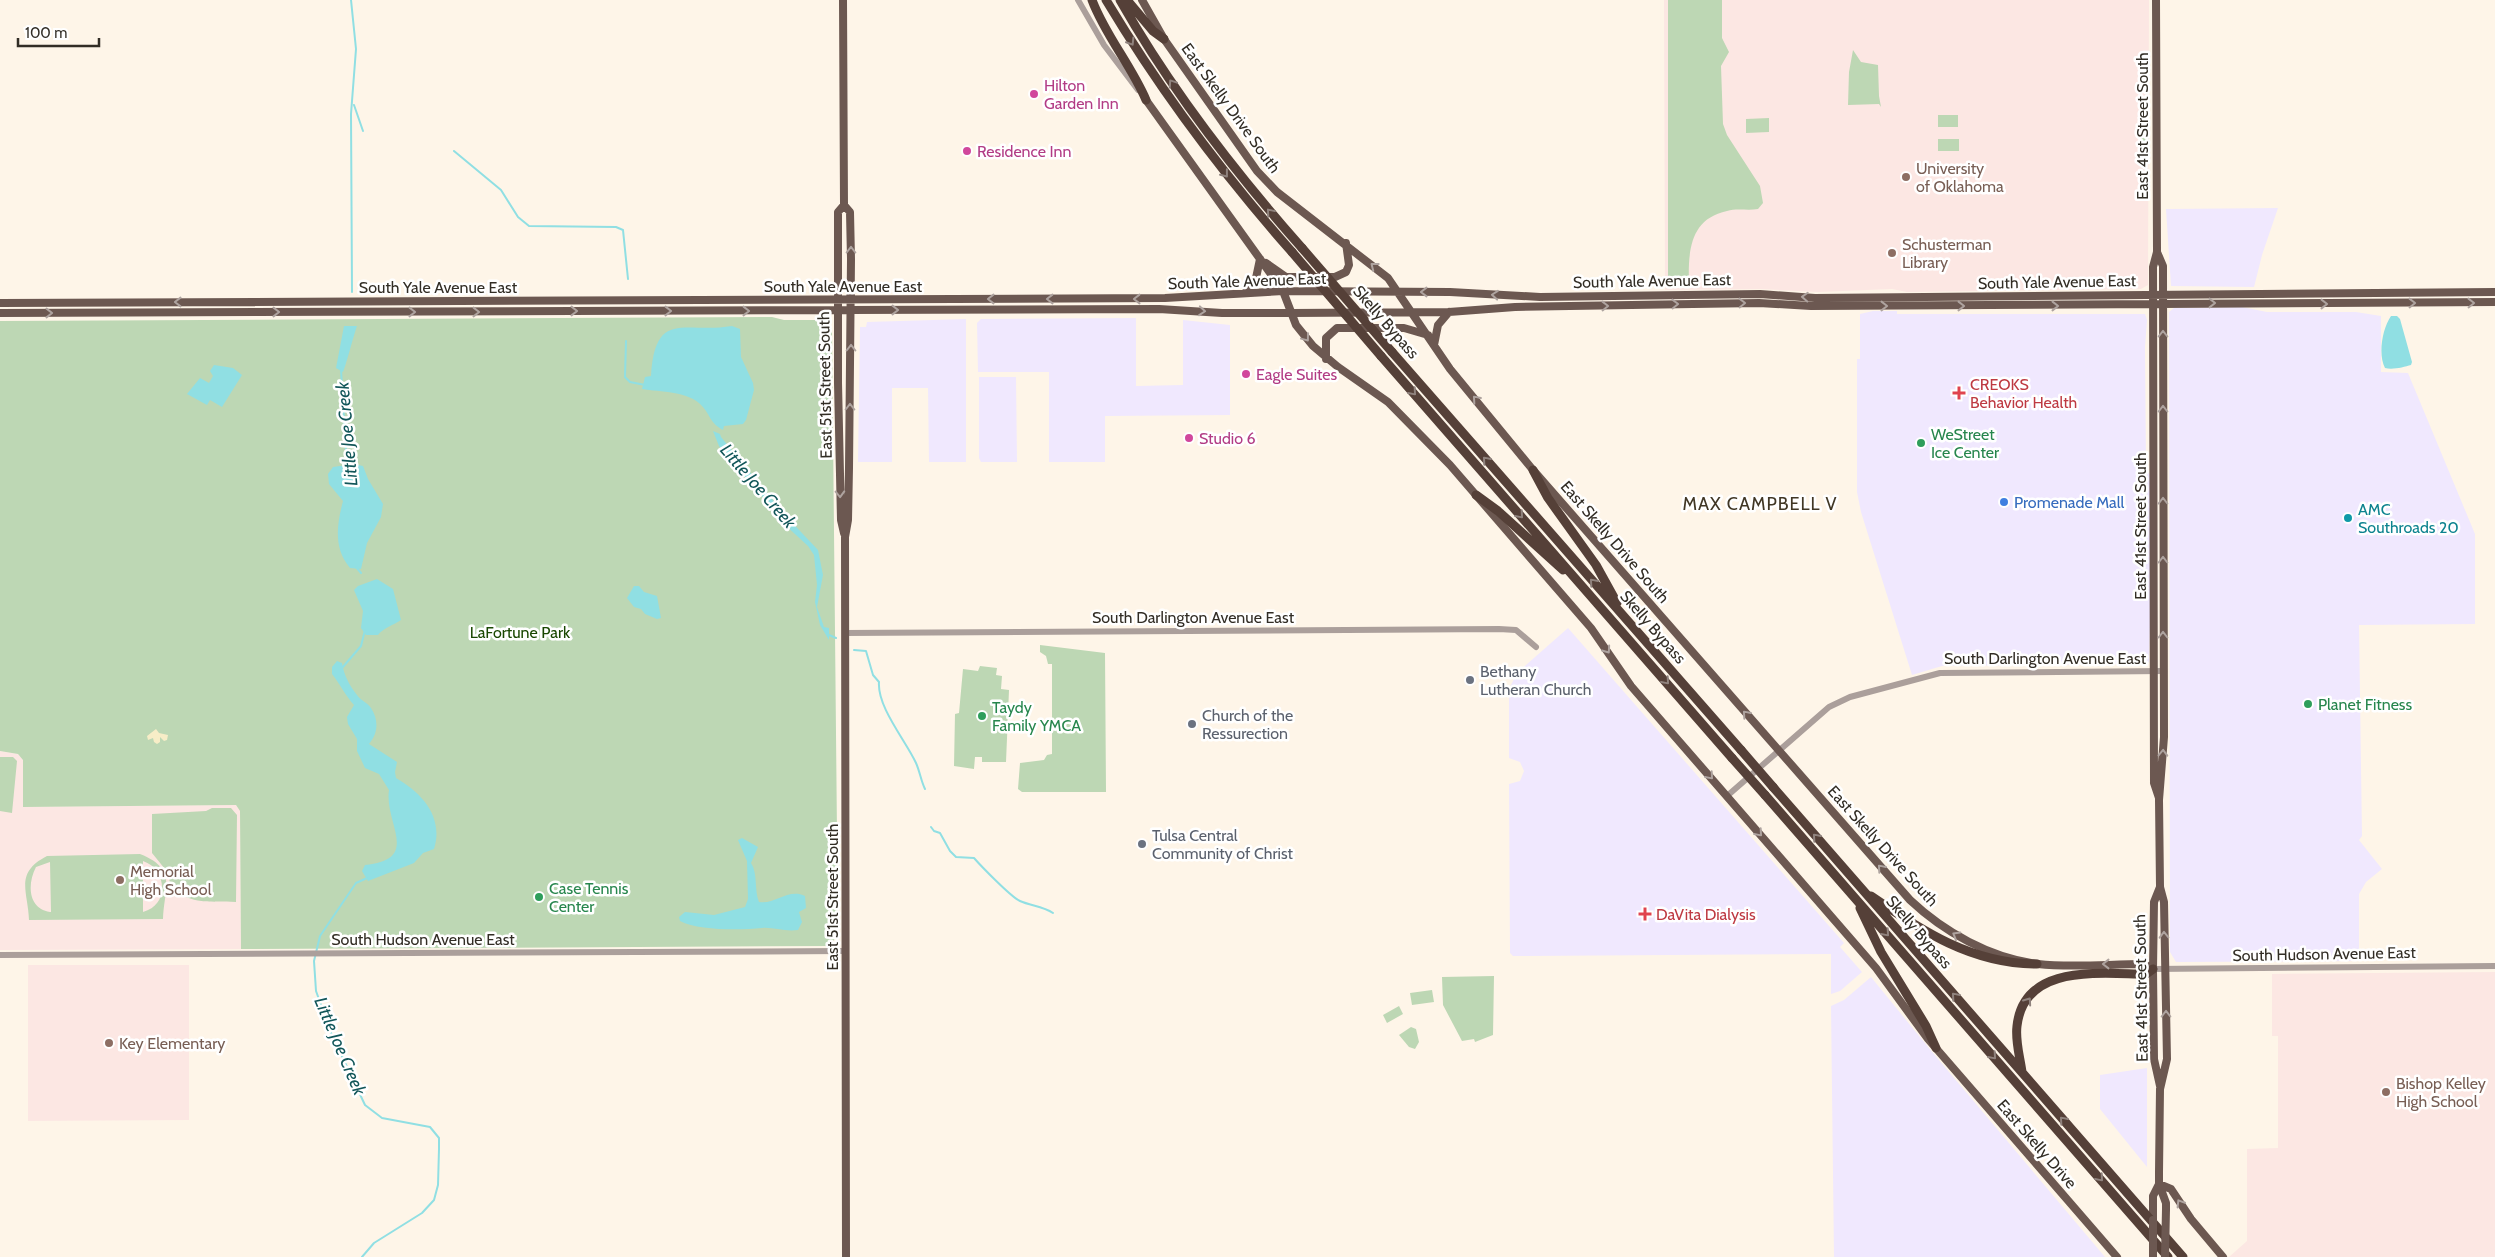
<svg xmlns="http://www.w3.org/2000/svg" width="2495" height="1257" viewBox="0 0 2495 1257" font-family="Cabin,sans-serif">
<rect width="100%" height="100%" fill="#fef5e8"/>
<!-- commercial -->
<path fill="#f0e8fe" d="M2278,208L2262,255L2254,287L2171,286L2166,209Z
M2242,307L2267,312H2356L2381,316V372L2408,373L2475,534V624L2359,625L2362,836L2359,840L2382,869L2366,882L2359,894V961L2176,962L2170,952L2169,312L2174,308Z
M1897,311V314H2145L2147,320L2145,347L2146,468L2150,476V626L2149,662L2146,664L1942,666L1912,675L1861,512L1857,492V359H1860V314L1873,311Z
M1136,318V386L1183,385V320L1230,325V415L1105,416V462H1049V372H978L977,323L981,319Z
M966,319V462H929L928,388H892V462H858L860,327H866L867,322Z
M979,377H1016L1017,462H981L979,458Z
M1568,628L1844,943L1840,947L1862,972L1840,991L1831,994V954L1513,956L1510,953L1509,784L1520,781L1524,771L1520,762L1509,758V689L1517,673Z
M1871,977L1933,1053L2105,1257H1834L1831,1006L1844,1000Z
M2147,1068V1167L2100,1109V1075Z"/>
<!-- education -->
<path fill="#fce7e3" d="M1664,0H2149L2148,285L2141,289L1907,292L1892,289L1818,292L1760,289L1665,290Z
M0,751L18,754L24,760L23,807L236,805L240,811L241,949L0,950Z
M28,965H189V1120L28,1121Z
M2495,972V1257H2229L2247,1241V1149L2278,1148V1036H2272V974Z"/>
<!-- green -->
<path fill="#bdd7b4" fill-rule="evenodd" d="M1668,0H1722V38L1729,52L1721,66L1723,124L1727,135L1760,186L1763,203L1758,209C1748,211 1737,208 1727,211C1689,219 1688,253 1689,285L1668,286Z
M1853,50L1861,62L1878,65L1879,96L1881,107L1879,104L1848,105L1849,72Z
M1938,115H1958V127H1938Z
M1769,118V132L1746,133V119Z
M2149,120V144L2141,141L2137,133L2139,125Z
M1938,139H1959V151H1938Z
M772,317L784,320H820L832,329L838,935L829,946L241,949L240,811L236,805L23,807V760L18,754L0,751V321Z
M1040,645L1105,653L1106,792H1022L1018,789L1020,763L1044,760L1047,755L1052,754V728L1048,727V721L1052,720V664H1048L1046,656L1040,652Z
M980,666L997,668L996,675L1002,676L1001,689L1009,690L1006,762H982V757H975L974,769L954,766L955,714L959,713L963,669L978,671Z
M0,757H13L17,761L12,813L0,811Z
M212,808H231L237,815L236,902C208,901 194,905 170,888L169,874L152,853V814L206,811Z
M140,854C178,869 164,888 163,919L29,920C28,891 14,873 47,856ZM143,861C167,869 170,905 143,912ZM50,862L51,912H50C28,909 27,884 36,867Z
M1494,976L1493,1035L1475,1042L1474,1039L1462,1041L1443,1005L1442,977Z
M1432,990L1434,1002L1412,1005L1410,993Z
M1399,1006L1403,1014L1387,1023L1383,1015Z
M1411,1027L1416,1029L1419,1042L1415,1049L1409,1047L1399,1035Z"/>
<!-- sand -->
<path fill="#f7edc7" d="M156,729L159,733L168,735L167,740L164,741L160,737V742L157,744L154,742L153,738L148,740L147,736Z"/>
<!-- water -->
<path fill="#90dfe3" d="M2391,316H2397L2400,319L2412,362L2411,365C2404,367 2393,370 2385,368C2378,355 2382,329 2391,316Z
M344,326H357C354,334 345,369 343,372L336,368Z
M732,326L740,329L741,357L753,383L754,390L746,420L743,424L724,426L723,430C710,423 711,416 702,406C689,391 660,392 642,389L645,377L651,376C655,308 685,334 732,326Z
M214,365L233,368L242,375L222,407L210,400L207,405L187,394L200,378L209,383L213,376L210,371Z
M713,431L720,434L721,437L784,514L818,550L823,575L817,607L824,627L829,628V640L820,625L815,602L817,585L814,555L808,546L783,523L758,491L727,457L719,446Z
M354,464L363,466L368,479L383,504L381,517L367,543L361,569L350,568C333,548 337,524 343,501L329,484L328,474L333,467Z
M377,579L393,589L401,620C394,625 383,628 378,635H366L361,628L363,611L354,590L358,586Z
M634,586H639L644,592L657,596L661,618L657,619L645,614L641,609L634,607L627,598Z
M337,661L342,663C344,675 349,685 357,695C360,700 368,703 371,708C379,720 378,734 369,744L397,762L395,772L396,778C422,793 444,817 434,849L423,853L414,863L368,881L362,871L365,865C422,859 384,824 389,790L379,774L365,768L357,751V739L348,724L347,717L354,705C345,695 340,684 332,674V667Z
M742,838L758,847L751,863C758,873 754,890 759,902C775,905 788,888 805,896L806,908L799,912L802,922L798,930C785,932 773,927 762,928C741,930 699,931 680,921L679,917L685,912L714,915L745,907L748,899L747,861L738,840Z"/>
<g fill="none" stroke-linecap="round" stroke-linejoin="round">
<!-- stream -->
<path stroke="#90dfe3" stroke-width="2" d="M351,0L356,49L351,114L352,292
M354,105L363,131
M454,151L501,190L518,217L529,226L616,227L623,230L628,279
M626,341L625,377L630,382L645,385
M341,370L347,467
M356,567L361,573
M829,635L836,638
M854,650L866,651L873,675L879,682C877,707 906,741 916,763C920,772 921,781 925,789
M342,668L361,646L365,630
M931,827L934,831L940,833L950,851L956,857L974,858C981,866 1011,897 1020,901C1031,906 1043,906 1053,913
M362,1257L374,1243L422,1213L434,1200L438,1185L439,1149V1138L430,1127L382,1118L365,1105L332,1035L316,991L314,961L320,936L356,883L367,878"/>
<!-- minor -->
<path stroke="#ab9f9b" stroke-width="6" d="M1078,0L1104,45L1138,90
M845,633L1499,629L1516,630L1536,647
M1727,796L1829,707L1850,697L1940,673L2163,671
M0,955L845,951
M2153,969L2495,966"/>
<!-- major -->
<path stroke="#6c5851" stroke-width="8" d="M843,0L844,205L850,212L851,259L849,468L848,520L845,537L846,1257
M1142,0L1164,39L1257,171L1277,192L1388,278L1450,369L1533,470L1910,900C1944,932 1990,958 2038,964C2072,968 2109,964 2144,964L2153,969
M2156,0L2157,252L2153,267L2154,783L2159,798
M1146,100L1283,291L1296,325L1313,346L1338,367L1388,402L1450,465L1591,628L1631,686L1876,968L1928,1039L2117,1257
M844,205L838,212V383L841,520L844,533
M2157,252L2163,266V275L2164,737L2159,800L2160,887L2164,902L2167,1059L2160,1089L2159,1172V1184L2166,1203V1209
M1266,263L1286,277H1335L1346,272L1349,265L1346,243
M1245,293L1256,278L1260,259
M0,303L1165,298L1283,291L1450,292L1540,297L1760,294L1815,298L2495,292
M0,313L1159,309L1222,313H1292L1449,312L1515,307L1693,304L1759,303L1811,306L2495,302
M1434,345L1438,325L1449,312
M1326,359V338L1337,328H1404L1428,335
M2160,1086L2154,1059L2153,969L2154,902L2160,887
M2159,1184L2171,1189L2191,1219L2223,1257
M2153,1220V1196L2159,1184"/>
<!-- highway -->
<path stroke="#554038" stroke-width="9" d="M1092,0C1105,35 1131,65 1146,100
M1106,0C1160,90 1222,173 1292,252
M1120,0C1171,90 1234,171 1302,248
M1127,0L1153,31L1164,39
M1392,352L1741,750
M1381,356L1732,758
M1533,470L1548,498L1596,565L1617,603
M1476,495L1498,511L1563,570
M1773,787L2183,1257
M1765,795L2168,1257
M1871,896C1922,931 1972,964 2037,964
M1860,908L1881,952L1926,1026L1936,1048
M2022,1072C2020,1057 2015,1041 2017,1026C2024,963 2101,974 2146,974L2153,969"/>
<!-- major-bridge -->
<path stroke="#6c5851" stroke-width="8" d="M2153,1220V1257
M2165,1257L2166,1209"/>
<!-- highway-bridge -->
<path stroke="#554038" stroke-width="9" d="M1302,248L1392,352
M1292,252L1381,356
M1741,750L1773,787
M1732,758L1765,795"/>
</g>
<!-- one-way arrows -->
<defs><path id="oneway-chevron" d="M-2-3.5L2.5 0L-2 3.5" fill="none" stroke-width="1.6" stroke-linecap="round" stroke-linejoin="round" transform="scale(1.25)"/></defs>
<g stroke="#90837e">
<use href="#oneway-chevron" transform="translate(1131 42) rotate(58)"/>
<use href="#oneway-chevron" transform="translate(1172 83) rotate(-124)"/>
<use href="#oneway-chevron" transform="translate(1225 174) rotate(52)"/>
<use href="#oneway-chevron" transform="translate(1270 212) rotate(-130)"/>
<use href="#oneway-chevron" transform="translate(1413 392) rotate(49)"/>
<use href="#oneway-chevron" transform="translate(1486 460) rotate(-131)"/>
<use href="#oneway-chevron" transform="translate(1520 515) rotate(49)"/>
<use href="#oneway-chevron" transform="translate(1593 582) rotate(-131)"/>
<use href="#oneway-chevron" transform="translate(1666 681) rotate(49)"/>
<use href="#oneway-chevron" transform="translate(1816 837) rotate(-131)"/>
<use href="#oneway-chevron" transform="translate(1886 933) rotate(49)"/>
<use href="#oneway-chevron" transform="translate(1955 996) rotate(-131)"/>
<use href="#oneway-chevron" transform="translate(2028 1001) rotate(-55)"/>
<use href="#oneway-chevron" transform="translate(1993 1056) rotate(49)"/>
<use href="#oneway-chevron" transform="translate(2063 1120) rotate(-131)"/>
<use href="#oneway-chevron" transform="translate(2100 1178) rotate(49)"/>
</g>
<g stroke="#aea39f">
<use href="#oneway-chevron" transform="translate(851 250) rotate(-90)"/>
<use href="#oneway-chevron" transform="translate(1374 266) rotate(-142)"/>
<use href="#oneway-chevron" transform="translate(1424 292) rotate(180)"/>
<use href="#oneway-chevron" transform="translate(1495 295) rotate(-175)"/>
<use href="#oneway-chevron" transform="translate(1805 297) rotate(-177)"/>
<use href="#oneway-chevron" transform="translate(991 299) rotate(180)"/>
<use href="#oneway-chevron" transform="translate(1050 299) rotate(180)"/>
<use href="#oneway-chevron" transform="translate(1137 299) rotate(180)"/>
<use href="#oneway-chevron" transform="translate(178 302) rotate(180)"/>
<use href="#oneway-chevron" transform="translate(1742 303) rotate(-1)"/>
<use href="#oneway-chevron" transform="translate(2212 303)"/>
<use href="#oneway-chevron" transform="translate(2412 303) rotate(-1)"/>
<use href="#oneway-chevron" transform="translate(2471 303) rotate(-1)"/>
<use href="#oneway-chevron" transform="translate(1675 304) rotate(-1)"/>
<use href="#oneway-chevron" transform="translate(2324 304)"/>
<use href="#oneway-chevron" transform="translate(1605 306) rotate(-1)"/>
<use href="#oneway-chevron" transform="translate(1884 306)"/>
<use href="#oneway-chevron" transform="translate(1961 306)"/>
<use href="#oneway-chevron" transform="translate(2055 306)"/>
<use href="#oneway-chevron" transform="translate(895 310)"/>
<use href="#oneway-chevron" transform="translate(574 311)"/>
<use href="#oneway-chevron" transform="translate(668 311)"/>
<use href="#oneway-chevron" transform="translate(746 311)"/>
<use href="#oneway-chevron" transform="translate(1202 311) rotate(5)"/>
<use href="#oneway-chevron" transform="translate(276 312)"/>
<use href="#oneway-chevron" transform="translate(412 312)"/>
<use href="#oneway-chevron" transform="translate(476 312)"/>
<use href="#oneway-chevron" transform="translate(49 313)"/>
<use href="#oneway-chevron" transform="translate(2163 334) rotate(-90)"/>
<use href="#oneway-chevron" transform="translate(1306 338) rotate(53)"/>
<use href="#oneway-chevron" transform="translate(851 348) rotate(-90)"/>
<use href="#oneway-chevron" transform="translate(1476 399) rotate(-131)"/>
<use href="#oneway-chevron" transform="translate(850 407) rotate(-90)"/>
<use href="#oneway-chevron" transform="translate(2163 409) rotate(-90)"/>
<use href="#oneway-chevron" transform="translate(840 494) rotate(88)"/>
<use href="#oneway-chevron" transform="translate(2163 501) rotate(-90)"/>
<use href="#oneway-chevron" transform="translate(2163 560) rotate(-90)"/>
<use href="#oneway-chevron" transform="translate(2163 635) rotate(-90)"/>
<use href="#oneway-chevron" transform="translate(1607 650) rotate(55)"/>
<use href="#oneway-chevron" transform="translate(1746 714) rotate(-131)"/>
<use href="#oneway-chevron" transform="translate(2163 753) rotate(-88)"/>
<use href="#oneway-chevron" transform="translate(1710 776) rotate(49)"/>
<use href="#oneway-chevron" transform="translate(1759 833) rotate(49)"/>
<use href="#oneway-chevron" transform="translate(1881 868) rotate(-131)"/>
<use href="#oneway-chevron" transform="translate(1956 935) rotate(-150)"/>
<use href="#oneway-chevron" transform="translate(2164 935) rotate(-91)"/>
<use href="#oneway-chevron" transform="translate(2106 964) rotate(180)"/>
<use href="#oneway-chevron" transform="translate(2166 1014) rotate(-90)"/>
<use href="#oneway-chevron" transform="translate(2180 1203) rotate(-122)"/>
</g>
<!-- markers -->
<g fill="#d1479c" stroke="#fff" stroke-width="2">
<circle cx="1034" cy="94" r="5"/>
<circle cx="967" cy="151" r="5"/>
<circle cx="1246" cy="374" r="5"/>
<circle cx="1189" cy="438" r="5"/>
</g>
<g fill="#8d6e63" stroke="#fff" stroke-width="2">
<circle cx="1906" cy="177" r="5"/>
<circle cx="1892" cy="253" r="5"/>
<circle cx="120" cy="880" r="5"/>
<circle cx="109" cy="1043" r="5"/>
<circle cx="2386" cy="1092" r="5"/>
</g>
<g fill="#e0444e" stroke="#fff" stroke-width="2">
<path d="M1956.5 385.5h5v5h5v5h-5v5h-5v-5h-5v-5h5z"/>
<path d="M1642.5 906.5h5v5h5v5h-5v5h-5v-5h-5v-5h5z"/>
</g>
<g fill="#2e9e5b" stroke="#fff" stroke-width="2">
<circle cx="1921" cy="443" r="5"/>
<circle cx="2308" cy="704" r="5"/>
<circle cx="982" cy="716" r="5"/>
<circle cx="539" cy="897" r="5"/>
</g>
<circle fill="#3f7fe0" stroke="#fff" stroke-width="2" cx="2004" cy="502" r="5"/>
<circle fill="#0f9aa8" stroke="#fff" stroke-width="2" cx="2348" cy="518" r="5"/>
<g fill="#6b7280" stroke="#fff" stroke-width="2">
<circle cx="1470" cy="680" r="5"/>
<circle cx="1192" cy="724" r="5"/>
<circle cx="1142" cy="844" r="5"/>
</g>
<g text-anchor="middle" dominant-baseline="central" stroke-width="5" stroke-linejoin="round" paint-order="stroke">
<!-- hotel labels -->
<g font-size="16" fill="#b23c85" stroke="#fff" text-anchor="start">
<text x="1044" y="85">Hilton<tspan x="1044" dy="18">Garden Inn</tspan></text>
<text x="977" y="151">Residence Inn</text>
<text x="1256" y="374">Eagle Suites</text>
<text x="1199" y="438">Studio 6</text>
</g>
<!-- street labels -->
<g font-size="16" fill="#322d25" stroke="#fff">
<text transform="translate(1231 108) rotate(54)">East Skelly Drive South</text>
<text transform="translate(2142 126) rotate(-90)">East 41st Street South</text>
<text transform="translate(1247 281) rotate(-2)">South Yale Avenue East</text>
<text transform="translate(1652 281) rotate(-1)">South Yale Avenue East</text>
<text transform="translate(2057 282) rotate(-1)">South Yale Avenue East</text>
<text x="843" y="286">South Yale Avenue East</text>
<text x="438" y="287">South Yale Avenue East</text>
<text transform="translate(1386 322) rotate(49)">Skelly Bypass</text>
<text transform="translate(825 385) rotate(-91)">East 51st Street South</text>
<text transform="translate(2140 526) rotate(-90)">East 41st Street South</text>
<text transform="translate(1615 542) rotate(49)">East Skelly Drive South</text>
<text x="1193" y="617">South Darlington Avenue East</text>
<text transform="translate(1653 627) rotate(49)">Skelly Bypass</text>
<text x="2045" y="658">South Darlington Avenue East</text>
<text transform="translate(1883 846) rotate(48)">East Skelly Drive South</text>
<text transform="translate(832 897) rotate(-90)">East 51st Street South</text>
<text transform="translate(1919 932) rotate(49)">Skelly Bypass</text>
<text x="423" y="939">South Hudson Avenue East</text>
<text transform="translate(2324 954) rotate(-1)">South Hudson Avenue East</text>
<text transform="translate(2141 988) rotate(-91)">East 41st Street South</text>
<text transform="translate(2037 1144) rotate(49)">East Skelly Drive</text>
</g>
<!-- education labels -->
<g font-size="16" fill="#785e54" stroke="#fff" text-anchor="start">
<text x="1916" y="168">University<tspan x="1916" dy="18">of Oklahoma</tspan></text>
<text x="1902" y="244">Schusterman<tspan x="1902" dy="18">Library</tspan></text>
<text x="130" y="871">Memorial<tspan x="130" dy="18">High School</tspan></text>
<text x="119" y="1043">Key Elementary</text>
<text x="2396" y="1083">Bishop Kelley<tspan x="2396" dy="18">High School</tspan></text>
</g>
<!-- health labels -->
<g font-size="16" fill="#be3a42" stroke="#fff" text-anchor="start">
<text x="1970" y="384">CREOKS<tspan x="1970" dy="18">Behavior Health</tspan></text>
<text x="1656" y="914">DaVita Dialysis</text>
</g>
<!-- leisure labels -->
<g font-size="16" fill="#27864d" stroke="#fff" text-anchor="start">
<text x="1931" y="434">WeStreet<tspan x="1931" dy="18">Ice Center</tspan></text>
<text x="2318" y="704">Planet Fitness</text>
<text x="992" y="707">Taydy<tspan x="992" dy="18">Family YMCA</tspan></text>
<text x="549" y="888">Case Tennis<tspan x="549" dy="18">Center</tspan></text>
</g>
<!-- shop labels -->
<g font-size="16" fill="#366cbe" stroke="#fff" text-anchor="start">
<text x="2014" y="502">Promenade Mall</text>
</g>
<!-- culture labels -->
<g font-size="16" fill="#0d838f" stroke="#fff" text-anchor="start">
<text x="2358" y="509">AMC<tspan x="2358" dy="18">Southroads 20</tspan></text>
</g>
<!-- park labels -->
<g font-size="16" fill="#194701" stroke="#fff">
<text x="520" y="632">LaFortune Park</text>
</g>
<!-- worship labels -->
<g font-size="16" fill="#5b616d" stroke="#fff" text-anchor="start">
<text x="1480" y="671">Bethany<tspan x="1480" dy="18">Lutheran Church</tspan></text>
<text x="1202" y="715">Church of the<tspan x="1202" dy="18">Ressurection</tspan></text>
<text x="1152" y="835">Tulsa Central<tspan x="1152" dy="18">Community of Christ</tspan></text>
</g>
<!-- water labels -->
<g font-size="18" font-style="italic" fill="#115659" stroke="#fff">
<text transform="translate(347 434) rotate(-95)">Little Joe Creek</text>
<text transform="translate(758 486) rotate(49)">Little Joe Creek</text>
<text transform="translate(340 1046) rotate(67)">Little Joe Creek</text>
</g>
<!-- neighbourhood labels -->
<g font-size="18" letter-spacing="1" fill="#413725" stroke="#fff">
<text x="1760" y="504">MAX CAMPBELL V</text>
</g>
</g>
<!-- scale -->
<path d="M18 38v8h81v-8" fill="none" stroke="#322d25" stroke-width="2.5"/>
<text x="25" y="38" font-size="15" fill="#322d25" stroke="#ffffff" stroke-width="4" paint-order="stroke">100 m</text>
</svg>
